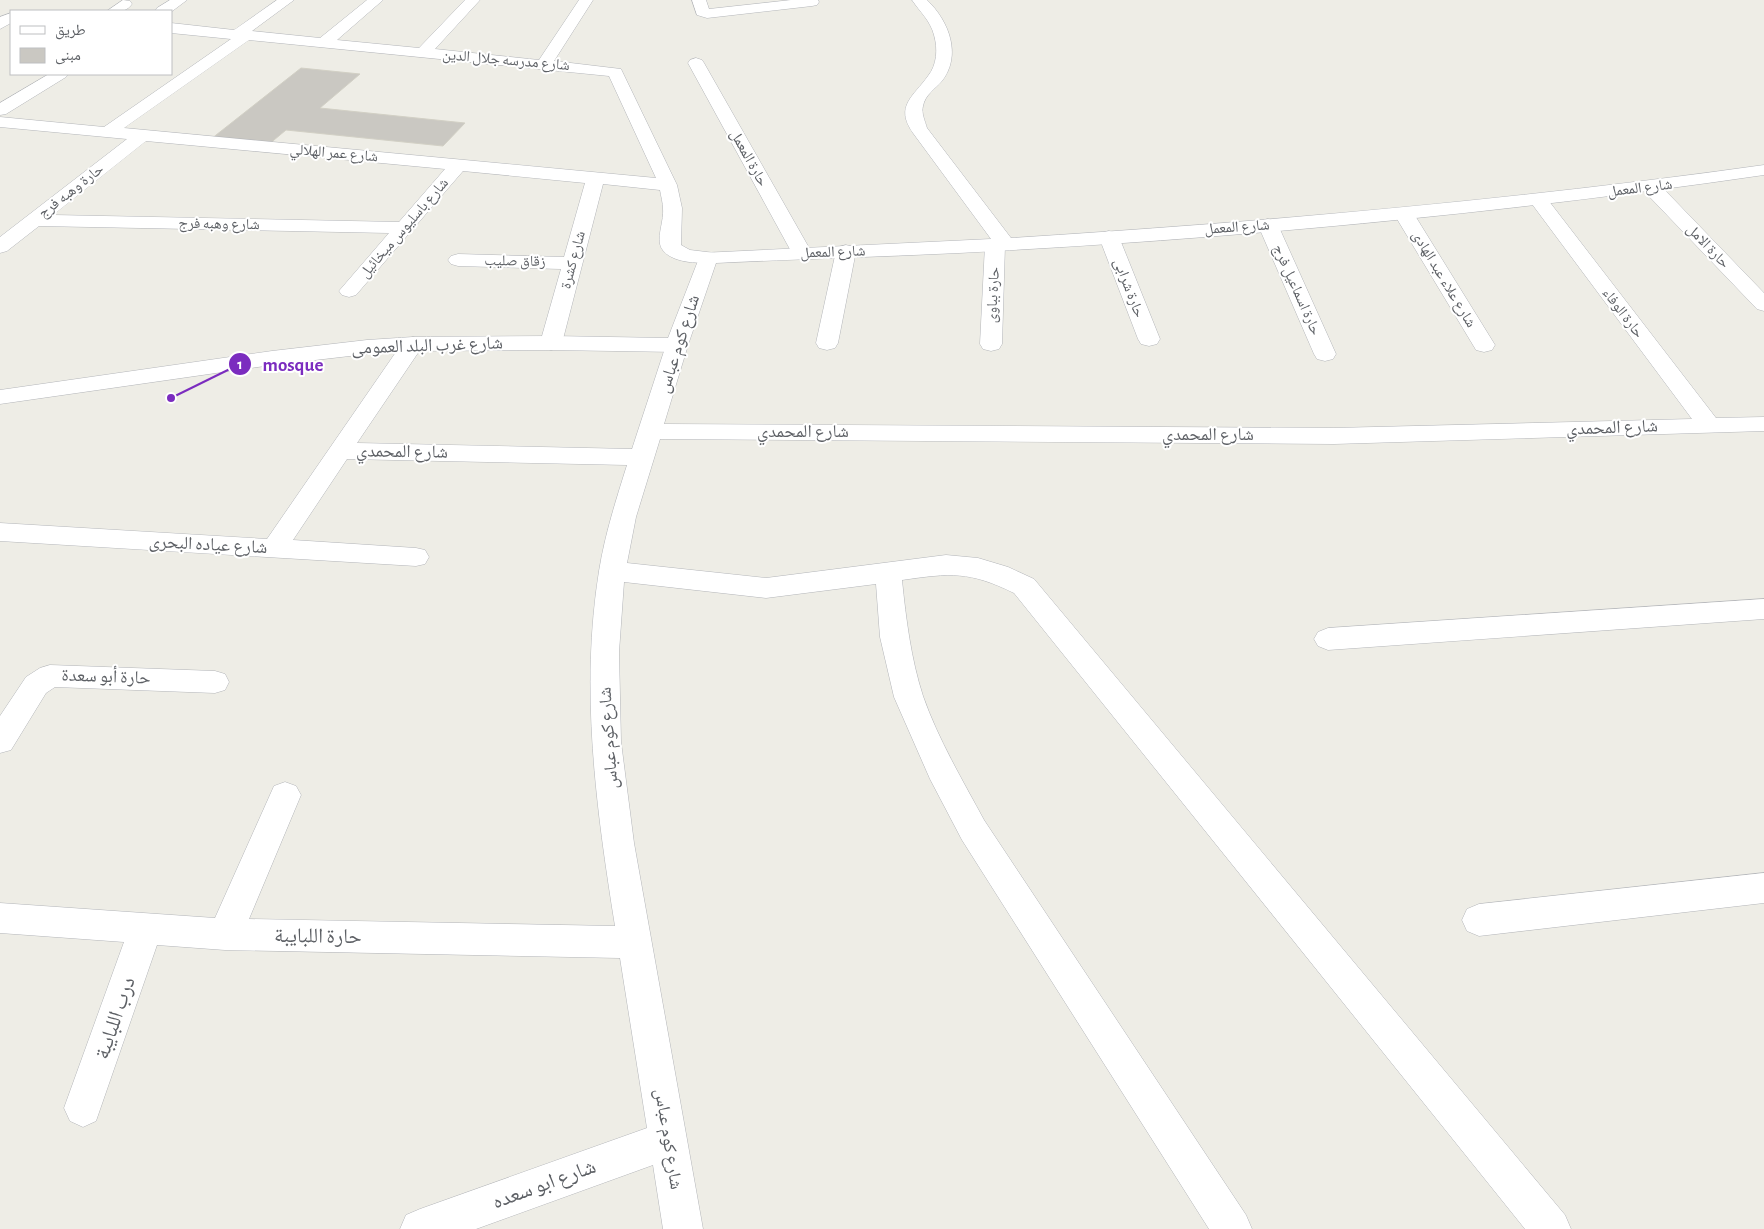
<svg xmlns="http://www.w3.org/2000/svg" width="1764" height="1229" viewBox="0 0 1764 1229" font-family="'Alegreya Sans','Noto Naskh Arabic',sans-serif">
<rect width="100%" height="100%" fill="#eeede6"/>
<!-- building -->
<path fill="#cac8c2" stroke="#d2d0c5" d="M301,68L360,74L320,108L465,123L443,146L286,130L268,145L211,139Z"/>
<g fill="none" stroke-linecap="round" stroke-linejoin="round">
<defs>
<path id="minor" d="M123,0L130,1L132,4C126,13 116,12 107,11Z
M170,0H187L171,12L155,11L157,8Z
M277,0H294L252,31L320,38L367,0H383L337,40L419,48L465,0H480L435,49L539,60L579,0H593L554,61L621,69L677,185L682,208L681,245L690,250L715,253L718,257L715,261C701,265 664,263 660,244C658,233 664,220 663,209C663,203 661,196 660,190L603,184L562,343L559,348L551,350L543,348L540,343L561,269L458,266L451,264L448,260L451,256L458,254L564,257L585,183L463,171L356,295L349,297L342,295L339,291L389,233L39,226L7,251L0,253V237L127,139L0,127V117L104,127L231,39L171,33V23L234,30ZM249,40L609,76L656,178L124,128ZM146,141L445,169L399,222L53,215Z
M692,0H706L709,9L791,0H818L819,2L817,5L812,6L707,18L697,15Z
M11,13V23L0,29V17Z
M696,58L702,60L704,63L812,253L809,257L802,259L795,257L792,253L688,63L690,60Z
M49,74H68L66,77L6,114L0,115V103Z
M1651,181L1658,183L1764,293V311L1757,309L1644,191L1642,187L1644,183Z
M1538,194L1545,196L1716,418L1764,417V431L1334,444L660,439L636,517L627,563L766,578L946,555L978,558L1008,567L1034,579L1565,1215L1571,1229H1525L1014,593C969,571 951,573 902,580C906,619 911,659 923,696C938,739 963,781 984,820L1246,1215L1252,1229H1209L962,840L930,779L894,697L880,637L876,584L766,598L624,582L619,652L621,742L634,843L703,1229H663L653,1165L476,1229H400L406,1215L420,1209L647,1128L620,958L225,950L157,945L96,1121L83,1127L70,1121L64,1108L124,942L0,933V903L215,918L274,786L285,782L296,786L301,795L249,919L615,926C596,808 580,689 599,571C605,534 616,500 627,465L347,459L293,540L416,548L425,550L429,557L425,564L416,566L0,541V523L267,539L405,339L413,337L421,339L424,344L357,443L632,449L666,345L669,340L677,338L685,340L688,345L664,424L1334,428L1692,419L1529,200L1531,196Z
M1404,208L1411,210L1414,214L1495,345L1492,350L1484,352L1476,350L1473,345L1394,214L1397,210Z
M1268,219L1275,221L1278,225L1336,354L1333,359L1325,361L1317,359L1314,354L1258,225L1261,221Z
M1109,231L1116,233L1119,237L1160,339L1157,344L1149,346L1141,344L1138,339L1099,237L1102,233Z
M995,239L1002,241L1005,245L1002,344L999,349L991,351L983,349L980,344L985,245L988,241Z
M846,245L853,247L856,251L838,343L835,348L827,350L819,348L816,343L836,251L839,247Z
M1764,599V619L1328,650L1318,646L1314,639L1318,632L1328,628Z
M50,665L215,671L225,674L229,682L225,690L215,693L55,687L46,693L11,750L0,753V716L26,677L40,668Z
M1764,873V903L1479,936L1467,931L1462,920L1467,909L1479,904Z"/>
<path id="tertiary" d="M912,0H927C949,21 962,55 942,81C935,89 925,95 923,106C921,113 925,121 927,128L1011,238C1263,222 1514,200 1764,165V175C1497,214 1228,239 959,253C878,257 797,259 716,263L688,345L685,350L677,352L551,350L413,351L367,354L272,365L0,404V390L272,351L367,340L413,337L551,336L668,338L701,253L991,239L913,133C894,106 914,96 928,76C937,65 938,49 934,35C930,20 920,12 912,0Z"/>
</defs>
<!-- minor casing -->
<use href="#minor" stroke="#b3b5b9" stroke-width="1"/>
<!-- tertiary casing -->
<use href="#tertiary" stroke="#b3b5b9" stroke-width="1"/>
<!-- minor -->
<use href="#minor" fill="#fff" fill-rule="evenodd"/>
<!-- tertiary -->
<use href="#tertiary" fill="#fff" fill-rule="evenodd"/>
</g>
<g text-anchor="middle" dominant-baseline="central" stroke-width="4" stroke-linejoin="round" paint-order="stroke">
<!-- far-street labels -->
<g font-size="15" fill="#5d6065" stroke="#fff">
<text transform="translate(506 60) rotate(5)">شارع مدرسه جلال الدين</text>
<text transform="translate(334 153) rotate(5)">شارع عمر الهلالي</text>
<text transform="translate(749 158) rotate(61)">حارة المعمل</text>
<text transform="translate(1640 188) rotate(-7)">شارع المعمل</text>
<text transform="translate(71 191) rotate(-38)">حارة وهبه فرج</text>
<text transform="translate(219 224) rotate(1)">شارع وهبه فرج</text>
<text transform="translate(1237 227) rotate(-4)">شارع المعمل</text>
<text transform="translate(404 228) rotate(-49)">شارع باسليوس ميخائيل</text>
<text transform="translate(1708 246) rotate(46)">حارة الامل</text>
<text transform="translate(833 252) rotate(-2)">شارع المعمل</text>
<text transform="translate(573 260) rotate(-75)">شارع كشرة</text>
<text transform="translate(515 261) rotate(1)">زقاق صليب</text>
<text transform="translate(1444 279) rotate(59)">شارع علاء عبد الهادى</text>
<text transform="translate(1129 288) rotate(69)">حارة شرابى</text>
<text transform="translate(1297 290) rotate(66)">حارة اسماعيل فرج</text>
<text transform="translate(993 295) rotate(-87)">حارة بباوى</text>
<text transform="translate(1623 313) rotate(53)">حارة الوفاء</text>
</g>
<!-- street labels -->
<g font-size="18" fill="#5d6065" stroke="#fff">
<text transform="translate(679 344) rotate(-72)">شارع كوم عباس</text>
<text transform="translate(427 346) rotate(-2)">شارع غرب البلد العمومى</text>
<text transform="translate(1612 428) rotate(-2)">شارع المحمدي</text>
<text x="803" y="432">شارع المحمدي</text>
<text x="1208" y="435">شارع المحمدي</text>
<text transform="translate(402 452) rotate(1)">شارع المحمدي</text>
<text transform="translate(208 545) rotate(3)">شارع عياده البحرى</text>
<text transform="translate(106 677) rotate(2)">حارة أبو سعدة</text>
<text transform="translate(609 738) rotate(-94)">شارع كوم عباس</text>
<text transform="translate(668 1139) rotate(81)">شارع كوم عباس</text>
</g>
<!-- near-street labels -->
<g font-size="21" fill="#5d6065" stroke="#fff">
<text transform="translate(318 936) rotate(1)">حارة اللبايبة</text>
<text transform="translate(115 1018) rotate(-71)">درب اللبايبة</text>
<text transform="translate(544 1184) rotate(-20)">شارع ابو سعده</text>
</g>
</g>
<!-- callouts -->
<path fill="none" stroke="#7b2cbf" stroke-width="2" d="M171 398L240 364"/>
<g fill="#7b2cbf" stroke="#fff" stroke-width="2">
<circle cx="171" cy="398" r="5"/>
<circle cx="240" cy="364" r="12"/>
</g>
<g font-size="15" text-anchor="middle" font-weight="bold" fill="#fff">
<text x="240" y="369">1</text>
</g>
<g font-size="19" text-anchor="middle" font-weight="bold" fill="#7b2cbf" stroke="#fff" stroke-width="4" stroke-linejoin="round" paint-order="stroke">
<text x="293" y="371">mosque</text>
</g>
<!-- legend -->
<rect x="10" y="10" width="162" height="65" fill="#ffffff" stroke="#bebfc1"/>
<rect x="20" y="26" width="25" height="8" fill="#ffffff" stroke="#bebfc1"/>
<text x="55" y="35" font-size="15" fill="#5d6065">طريق</text>
<rect x="20" y="48" width="25" height="15" fill="#cac8c2" stroke="#bebfc1"/>
<text x="55" y="60" font-size="15" fill="#5d6065">مبنى</text>
</svg>
